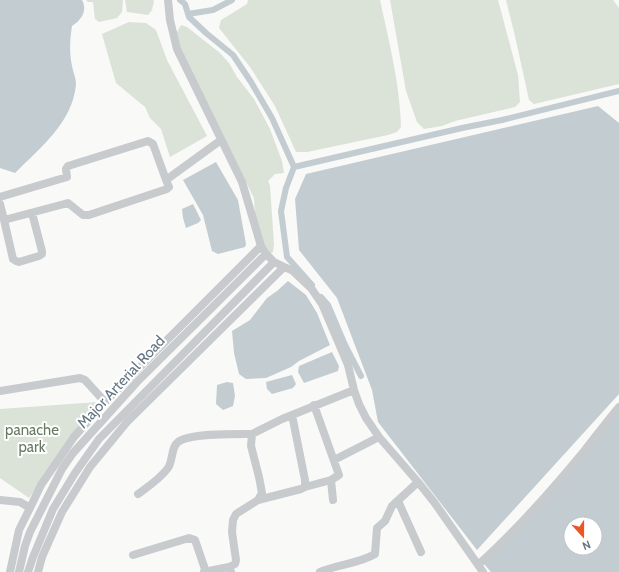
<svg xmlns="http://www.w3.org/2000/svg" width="619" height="572" viewBox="0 0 619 572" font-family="Cabin,sans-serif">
<rect width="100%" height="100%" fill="#f9f9f7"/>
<!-- green -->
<path fill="#dbe2d8" d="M86,0H123L122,12L117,18L99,22L95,19L93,2H88Z
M125,0H153L154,1L152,10L148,15L127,12Z
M248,0H380C389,42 400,84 401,127L397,132L388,135L307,152H296L275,106L250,67L219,28L221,20L247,4Z
M390,0H498L518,75L520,102L515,107L455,121L442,126L424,129L417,122L406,91Z
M506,0H613L619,8V84L534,104L529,100L515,36Z
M129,22L146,23L156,30L167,60L207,136L170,157L161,129L150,118L145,107L116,83L102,34Z
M181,25L187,27L220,53L229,63L237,77L254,99L270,129L282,161L284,173L275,174L268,181L270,186L274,244L273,252L270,254L261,240L255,214L254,198L177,44V32Z
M98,402L29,498L0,478V409Z"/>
<!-- water -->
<path fill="#c2ccd1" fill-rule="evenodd" d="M0,0H82C88,11 81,20 72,26C70,39 69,52 72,66C73,72 76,78 76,84C73,122 41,147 15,173L0,168Z
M598,106L619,123V394L477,550L378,422L372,390L337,298L299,250L295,199L306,174Z
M216,162L238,200L246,244L245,247L218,254L212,251L203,215L183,180Z
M193,204L201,220L198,223L186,228L183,218L182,209Z
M288,281L306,295L317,313L330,345L299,361L291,367L266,378L246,379L239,374L234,353L232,331L250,320L267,298L277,291Z
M332,352L339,366L338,371L304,383L298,372L299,366Z
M292,375L296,384L293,388L272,394L267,389L266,382Z
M227,382L233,383L235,396L233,406L223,410L216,404L217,385Z
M619,413V572H491L484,564ZM571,524H595V548H571Z"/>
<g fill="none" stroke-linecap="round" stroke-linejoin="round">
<!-- canal -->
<path stroke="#c2ccd1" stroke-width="6" d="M180,0L185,4L189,17L206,33L233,55L251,82L272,118L294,167L462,128L502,120L619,91
M188,14L213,10L232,0
M294,167L286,188L281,211L287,257L312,285
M321,297L328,305L345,345L361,376"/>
<!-- minor -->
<path stroke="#c7cbce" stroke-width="8" d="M168,0L170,20L177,49L242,182L261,246L266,254L274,262L293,271L311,288L322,304L348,365L354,390L359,404L366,418L379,437L418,482L434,502L483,572
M0,197L67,177L66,169L68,166L148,141L153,144L166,180L221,140
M0,204L4,220L68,203L83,215H89L167,189L169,187L166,180
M4,220L13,259L16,261L19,262L39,256L42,254V251L32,213
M0,391L80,378L85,380L105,402
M314,405L339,475L331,480L333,500
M334,460L379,437
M305,487L331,480
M138,494C149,486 160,479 168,468C173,461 171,447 178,442C190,433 236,434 252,434
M0,500L20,502L30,508
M258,500L301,489L305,487V480L292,415
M398,501L421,552
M133,555L189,538L195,540L206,572
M479,564C517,530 552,490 585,450C596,436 607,421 619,407
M10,572L19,530L30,508L41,485L74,437L105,402L261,246
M19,572L25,546L30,532L62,469L73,453L137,382L266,254
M28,572L33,557L53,509L75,473L99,439L274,262
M38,572L42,557L62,512L90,467L127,422L284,267
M204,572L229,567
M231,572L229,567L235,564L236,560L232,532L233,520L236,514L258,500L262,493L259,477L251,446L252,434L282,419L354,390
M320,572C338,564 358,564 375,554L377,528L385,521L392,506L418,482"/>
</g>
<g text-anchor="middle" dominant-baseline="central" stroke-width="4" stroke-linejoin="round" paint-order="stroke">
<!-- street labels -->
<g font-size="15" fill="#637483" stroke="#fff">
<text transform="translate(121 382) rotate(-47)">Major Arterial Road</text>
</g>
<!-- park labels -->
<g font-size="15" fill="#667a62" stroke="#fff">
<text x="32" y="430">panache<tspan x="32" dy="17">park</tspan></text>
</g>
</g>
<!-- north arrow -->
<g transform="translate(583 536) rotate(159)"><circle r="19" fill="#ffffff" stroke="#c1c7cd"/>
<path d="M0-3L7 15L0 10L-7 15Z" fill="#eb5625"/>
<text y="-6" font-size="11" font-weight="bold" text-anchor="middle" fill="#637483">N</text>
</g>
</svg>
